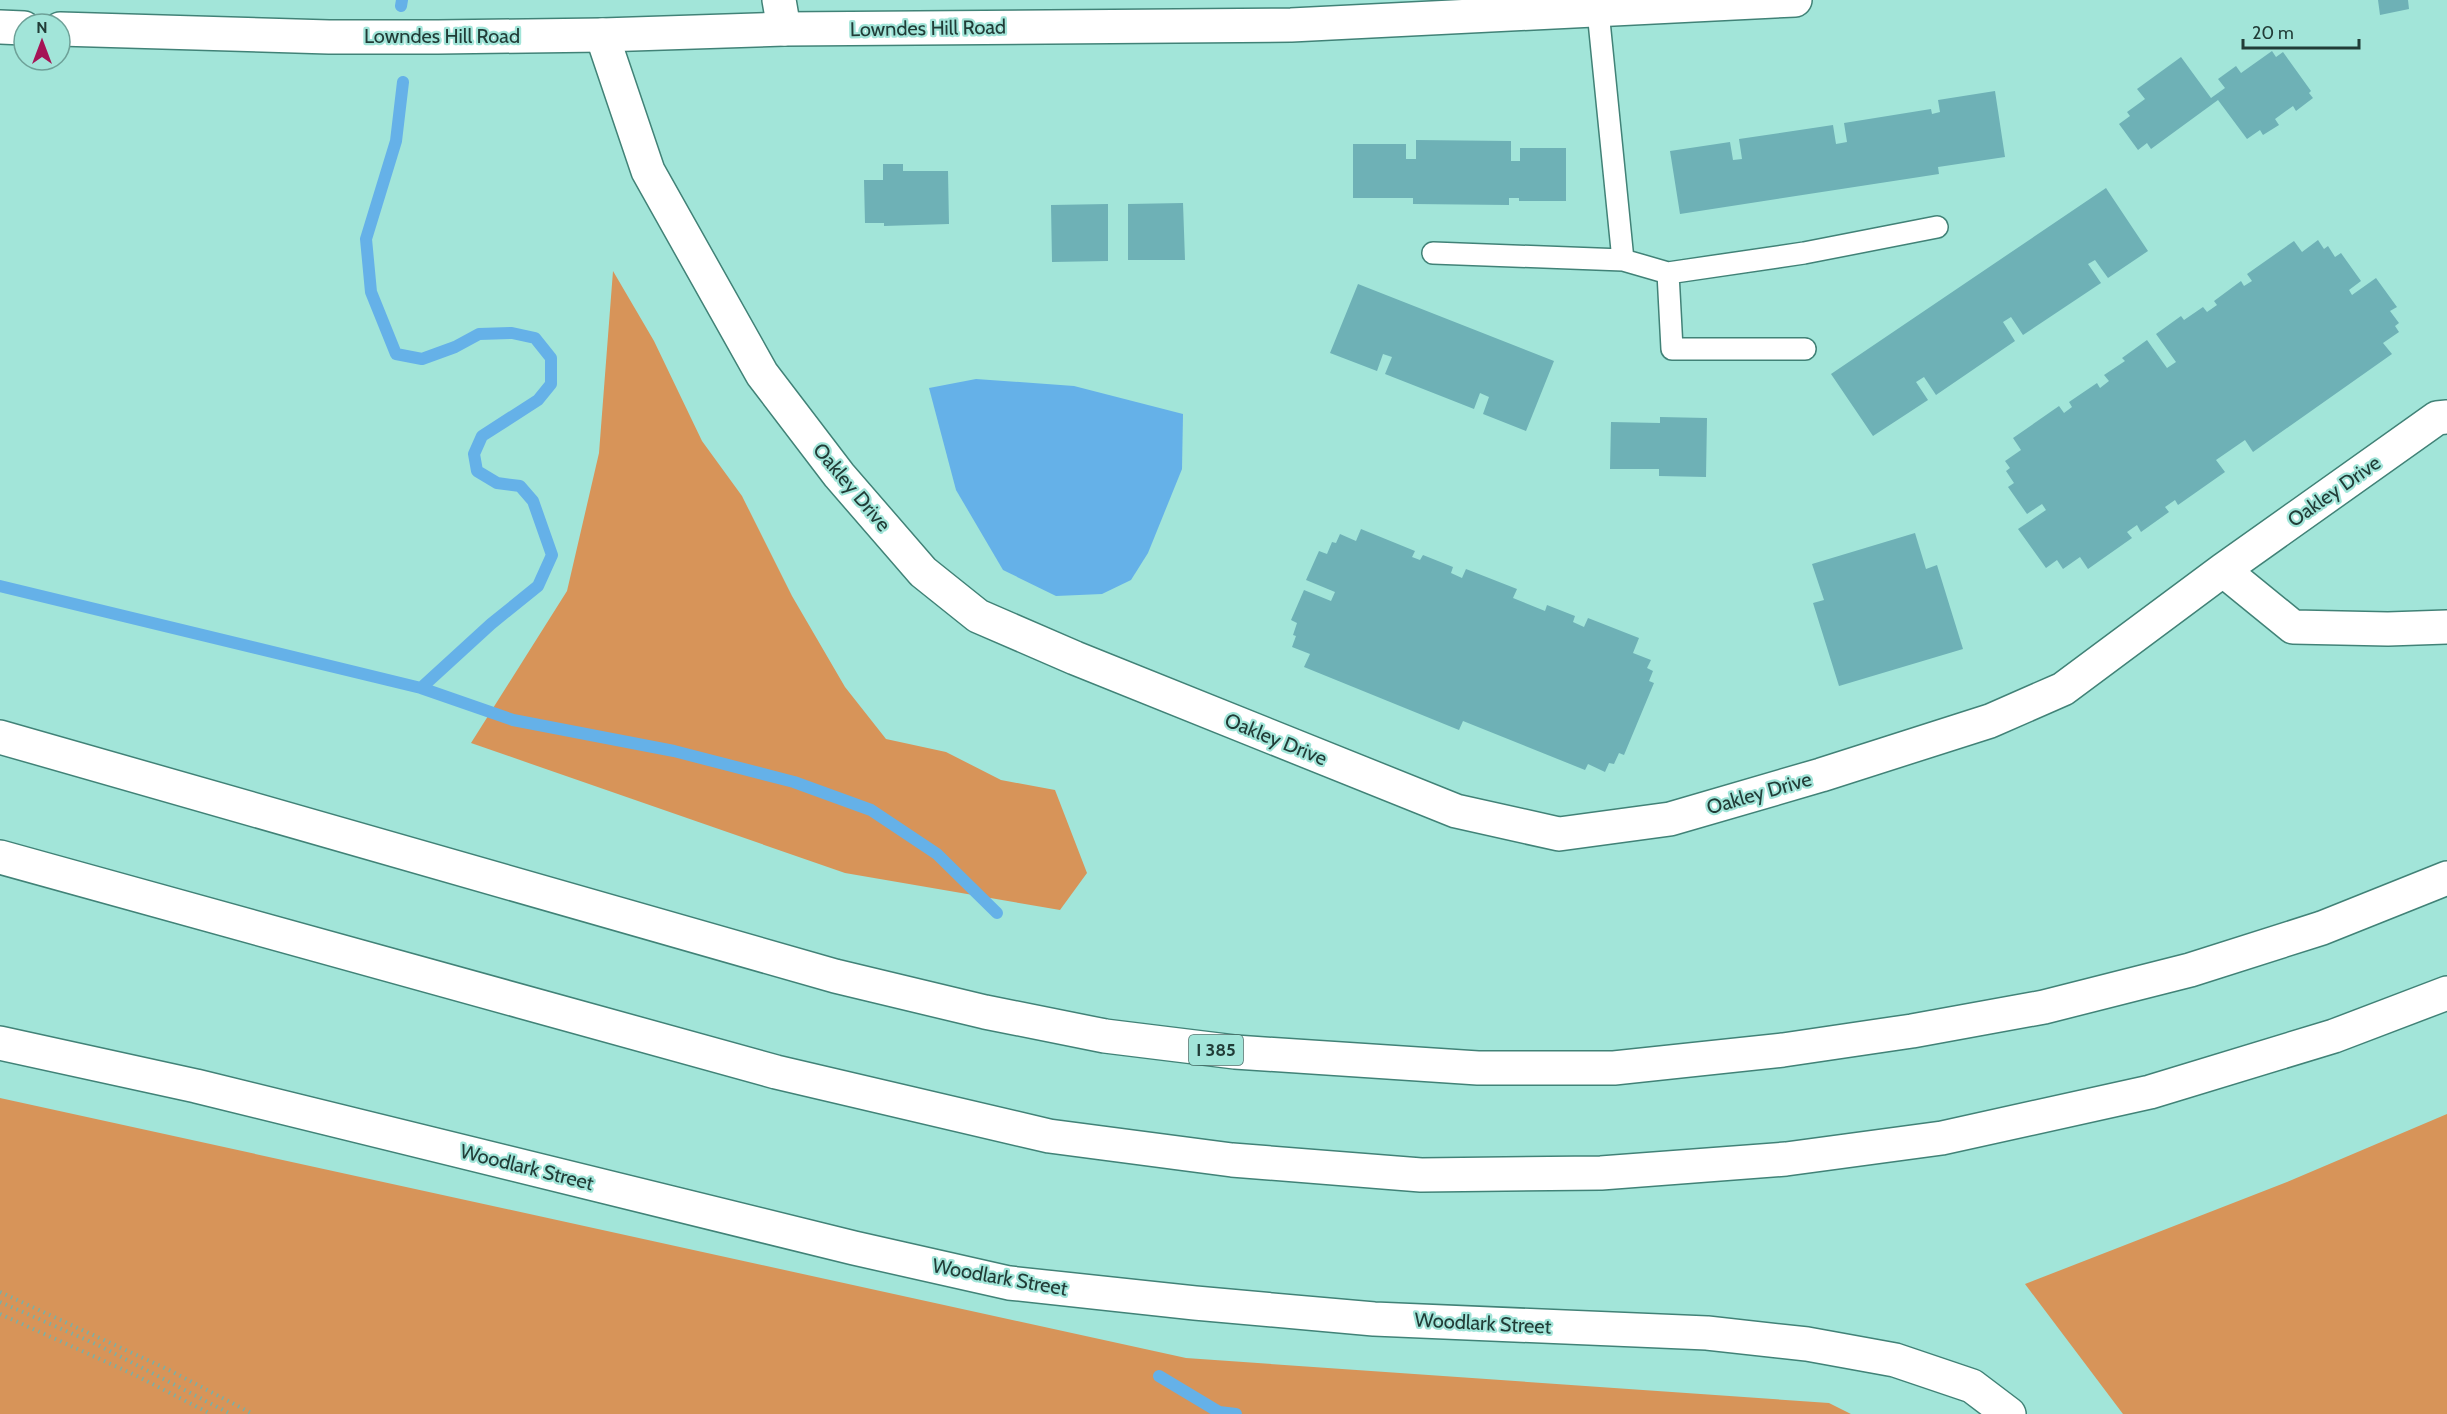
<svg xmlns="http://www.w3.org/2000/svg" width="2447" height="1414" viewBox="0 0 2447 1414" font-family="Cabin,sans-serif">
<rect width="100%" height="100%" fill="#a2e5d9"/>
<!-- forest -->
<path fill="#d79459" d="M613,271L654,341L702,441L742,496L792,596L845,687L886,739L946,752L1001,780L1055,790L1087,873L1060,910L845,873L471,743L567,591L599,453Z
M0,1098L1186,1358L1829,1403L1851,1414H0Z
M2447,1114V1414H2123L2025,1284L2287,1182Z"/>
<!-- water -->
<path fill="#65b1e8" d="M976,379L1074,386L1183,414L1182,469L1148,553L1131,580L1102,594L1056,596L1003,570L956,490L929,388Z"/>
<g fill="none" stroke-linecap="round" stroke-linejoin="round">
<!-- stream -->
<path stroke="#65b1e8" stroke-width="12" d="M401,6L402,0
M403,82L396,141L366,239L371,292L396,354L422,359L455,347L479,334L512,333L535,338L551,358V384L538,400L482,436L474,454L477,471L497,483L520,486L533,501L552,555L538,586L491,624L421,688
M0,586L421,688L513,720L674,751L794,782L871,810L937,854L997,913
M1159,1376L1219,1412L1236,1414"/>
</g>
<!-- building -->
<path fill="#6eb1b6" d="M2378,0H2408L2409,9L2380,15Z
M2272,51L2276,57L2283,52L2311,91L2309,93L2313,98L2296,111L2293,106L2275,119L2279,125L2263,135L2260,130L2247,139L2218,100L2151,149L2147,143L2138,150L2119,124L2130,116L2127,112L2145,99L2137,89L2181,57L2211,98L2225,88L2218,79L2236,66L2241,73Z
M1995,91L2005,157L1938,167L1939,174L1680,214L1670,151L1730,142L1733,160L1742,159L1739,139L1833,125L1836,144L1847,142L1844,123L1931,109L1932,114L1940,112L1938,100Z
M1416,140L1511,141V161H1520V148H1566V201H1519V198H1509V205L1413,204V198H1353V144H1406V159H1416Z
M883,164H903V171H948L949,224L884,226V223H865L864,180H883Z
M2106,188L2148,251L2108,278L2095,260L2088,264L2101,283L2023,335L2011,317L2003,322L2015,341L1936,395L1924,377L1916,382L1928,400L1873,436L1831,374Z
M1183,203L1185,260H1128V204Z
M1108,204V261L1052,262L1051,205Z
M2318,240L2324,249L2328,246L2335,257L2341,253L2361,281L2349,290L2352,295L2376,278L2397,307L2390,311L2399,323L2395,326L2399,332L2383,343L2392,354L2253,452L2245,440L2216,460L2225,472L2178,505L2175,500L2165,507L2169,512L2141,532L2137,525L2127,532L2132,538L2088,569L2080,557L2063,569L2057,560L2046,568L2018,529L2046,510L2042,504L2027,514L2008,487L2014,483L2006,471L2010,468L2005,461L2021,450L2013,438L2059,406L2064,413L2072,407L2069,402L2097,383L2100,388L2109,381L2104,375L2125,361L2122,358L2147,340L2167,368L2176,362L2156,334L2181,316L2184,320L2203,307L2207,312L2217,305L2214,301L2241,281L2244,286L2252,281L2247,274L2294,241L2302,252Z
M1358,284L1554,361L1526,431L1483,414L1489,397L1480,393L1474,409L1385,374L1392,357L1383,354L1377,371L1330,353Z
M1660,417L1707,418L1706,477L1659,476V469H1610L1611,422L1660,423Z
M1361,529L1415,551L1412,557L1420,560L1423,555L1453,567L1451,573L1462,578L1466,569L1517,589L1513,598L1545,611L1547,605L1575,616L1573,622L1584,627L1588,618L1639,638L1633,653L1651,660L1647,668L1653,671L1649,681L1654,683L1624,755L1619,753L1614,764L1609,763L1605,772L1588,764L1585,770L1463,721L1459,730L1304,667L1310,654L1292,647L1296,636L1293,635L1297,623L1291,620L1304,590L1331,601L1335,592L1306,580L1319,551L1327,554L1332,542L1336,543L1340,534L1356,541Z
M1915,533L1926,569L1937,565L1963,649L1839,686L1813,603L1824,600L1812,564Z"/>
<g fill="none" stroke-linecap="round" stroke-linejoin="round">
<defs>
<path id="lane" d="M1598,11L1623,260L1668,273L1672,349H1805
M1433,253L1623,260
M1668,273L1804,253L1937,227"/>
<path id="street" d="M779,0L784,29
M602,35L648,171L762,374L839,475L923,572L978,616L1075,658L1456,811L1559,834L1670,819L1821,775L1990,721L2063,689L2223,570L2437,418L2447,417
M2223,570L2293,627L2388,629L2447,627
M0,1043L196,1086L854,1248L1009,1283L1195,1303L1374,1319L1707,1333L1807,1344L1895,1360L1972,1386L2009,1414"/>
<path id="secondary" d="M0,27L24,28
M60,29L329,37H438L602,35L784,29L1291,25L1795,0"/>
<path id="highway" d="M0,737L835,976L985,1012L1105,1036L1235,1052L1478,1068H1614L1783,1050L1912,1031L2044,1007L2190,970L2322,928L2447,878
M0,857L776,1072L1049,1136L1232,1160L1421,1175L1601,1173L1786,1159L1942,1138L2150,1092L2334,1036L2447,993"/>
</defs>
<!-- lane casing -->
<use href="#lane" stroke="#418277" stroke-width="24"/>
<!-- street casing -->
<use href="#street" stroke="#418277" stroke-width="36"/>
<!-- secondary casing -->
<use href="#secondary" stroke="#418277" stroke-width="36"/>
<!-- highway casing -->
<use href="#highway" stroke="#418277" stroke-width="36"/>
<!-- path -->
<path stroke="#7ab0a6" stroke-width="4" stroke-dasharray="1.5 4.5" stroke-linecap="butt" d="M0,1292L169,1370L253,1414
M0,1302L98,1345L231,1414
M0,1314L133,1374L211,1414"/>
<!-- lane -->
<use href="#lane" stroke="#fff" stroke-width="21"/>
<!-- street -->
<use href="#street" stroke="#fff" stroke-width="33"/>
<!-- secondary -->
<use href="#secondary" stroke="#fff" stroke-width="33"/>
<!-- highway -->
<use href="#highway" stroke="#fff" stroke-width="33"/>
</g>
<g text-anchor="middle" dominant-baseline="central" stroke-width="4.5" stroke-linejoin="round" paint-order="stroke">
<!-- shield labels -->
<rect fill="#a2e5d9" stroke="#486f68" stroke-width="1.5" x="1189" y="1035" width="54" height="30" rx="4.5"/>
<g font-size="18" font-weight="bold" fill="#213c37">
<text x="1216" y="1050">I 385</text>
</g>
<!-- street labels -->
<g font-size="20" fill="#213c37" stroke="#a2e5d9">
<text transform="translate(928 28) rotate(-1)">Lowndes Hill Road</text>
<text x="442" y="36">Lowndes Hill Road</text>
<text transform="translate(852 487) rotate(50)">Oakley Drive</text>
<text transform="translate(2334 491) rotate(-35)">Oakley Drive</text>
<text transform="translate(1276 739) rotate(22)">Oakley Drive</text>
<text transform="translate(1759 793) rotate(-16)">Oakley Drive</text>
<text transform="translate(527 1167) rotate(14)">Woodlark Street</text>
<text transform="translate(1000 1277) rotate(10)">Woodlark Street</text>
<text transform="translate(1483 1323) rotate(3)">Woodlark Street</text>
</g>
</g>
<!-- north arrow -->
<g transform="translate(42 42)"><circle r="28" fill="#a2e5d9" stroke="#6ea198" stroke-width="1.5"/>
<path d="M0-4.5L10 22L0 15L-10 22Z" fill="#a51455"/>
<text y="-9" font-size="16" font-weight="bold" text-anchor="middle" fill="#213c37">N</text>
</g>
<!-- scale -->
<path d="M2243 39v9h116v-9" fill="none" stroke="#213c37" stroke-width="3"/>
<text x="2252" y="39" font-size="18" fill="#213c37" stroke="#a2e5d9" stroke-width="4.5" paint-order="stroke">20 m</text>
</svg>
